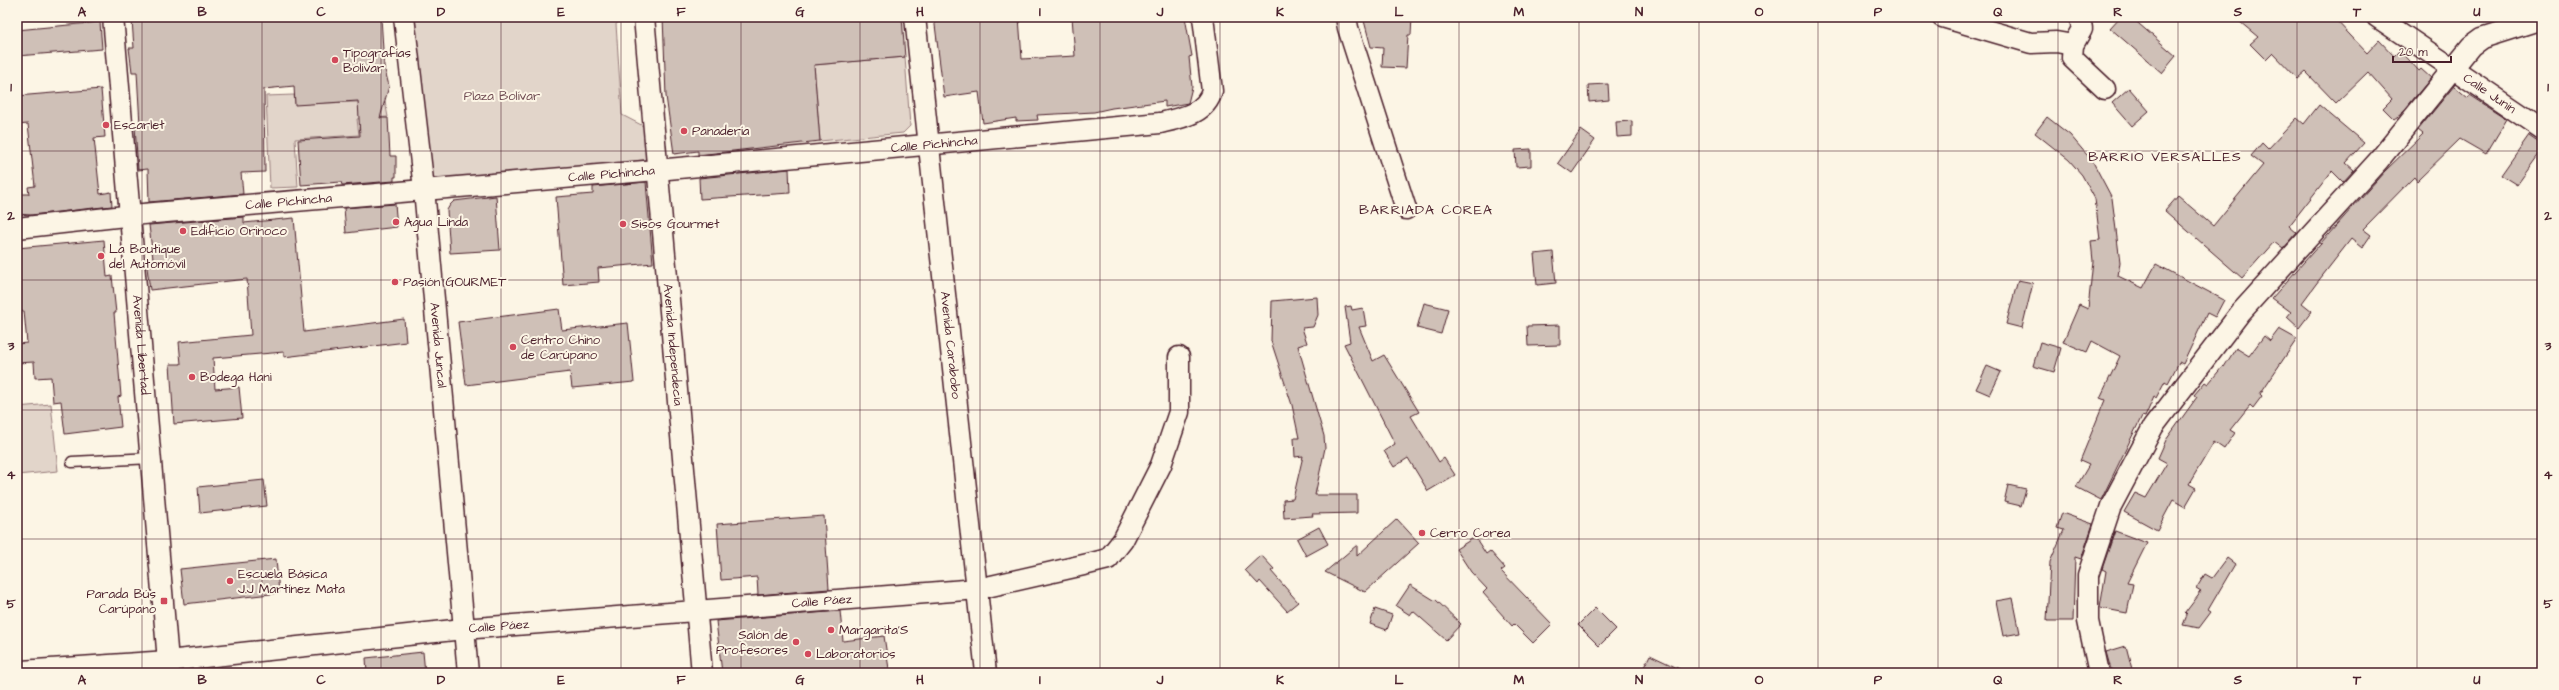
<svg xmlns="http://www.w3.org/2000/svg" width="2559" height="690" viewBox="0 0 2559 690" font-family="'Architects Daughter',sans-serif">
<rect width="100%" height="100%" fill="#fcf5e5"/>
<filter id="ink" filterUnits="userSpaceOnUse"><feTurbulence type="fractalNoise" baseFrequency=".025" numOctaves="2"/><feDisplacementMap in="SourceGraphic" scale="8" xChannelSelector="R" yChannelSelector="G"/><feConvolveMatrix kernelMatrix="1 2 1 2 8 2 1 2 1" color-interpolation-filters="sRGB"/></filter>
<g filter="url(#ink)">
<!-- green -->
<path fill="#e2d5ca" stroke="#967a7a" d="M415,17H626L616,24L622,115L649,129L652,159L432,182Z
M905,57L910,126L903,133L820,141L814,65Z
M294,95L295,104L385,101L388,117L357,119L359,135L295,139L298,187L270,188L266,96Z
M51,404L58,471L17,475V407Z"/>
<!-- building -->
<path fill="#cfc0b7" stroke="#4a1f2b" d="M165,17H381L384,66L389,86L380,118H388L390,156H396V177H394V181L342,185L341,182L301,185L298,140L360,136L358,101L295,105L294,86L264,89L265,172L241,173L243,194L149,202L148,169L138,170L135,126L140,125L137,72H132L129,48H134L132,20Z
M663,17H902L905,57L814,65L820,141L698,155V151L674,154L666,96Z
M934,17H1019L1022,59L1075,56L1072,17H1185L1192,56L1189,57L1192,87L1188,103L1165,107V101L1112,108L1094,112L1037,115L1038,120L1016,121V118L983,123L979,92L944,97Z
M1363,17H1412L1411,35H1408L1406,68L1382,67L1383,48L1371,47Z
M2120,17H2131L2176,56L2162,73L2110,28Z
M2234,17H2333L2367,53L2379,40L2394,56L2400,50L2419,71L2421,69L2431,78L2401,114L2394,119L2383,108L2392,99L2368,72L2336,103L2306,72L2298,79L2273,53L2266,60L2250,44L2258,37Z
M100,22L102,49L17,56V30Z
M1608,84L1609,100L1589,102L1588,85Z
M2454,86L2468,98L2470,95L2507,119L2486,154L2460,139L2417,181L2414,177L2363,229L2371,235L2362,248L2351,239L2316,284L2302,303L2312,311L2299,328L2287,317L2291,312L2272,298L2384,172L2423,134L2418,130Z
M2129,88L2149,111L2132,126L2112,103Z
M101,89L105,137L94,138L100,194L111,192L112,206L31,215L17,214V194H29L28,187L35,186L28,124L17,125V96Z
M2319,105L2364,143L2346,163L2354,170L2343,182L2332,171L2289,226L2297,233L2283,249L2274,242L2242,278L2165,211L2178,196L2213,226L2263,165L2251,156L2262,143L2268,149L2297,118L2304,124Z
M2047,117L2070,135L2093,162L2112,198L2120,262L2118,276L2143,288L2156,264L2224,300L2215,317L2207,313L2183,364L2179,362L2168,383L2165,381L2156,398L2154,397L2145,417L2142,416L2101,500L2076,487L2089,465L2080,461L2105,400L2100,398L2120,356L2092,341L2087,352L2063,342L2079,305L2088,309L2093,261L2091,241L2100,240L2095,199L2082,175L2069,160L2035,133Z
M1632,121V136L1617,137L1616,122Z
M1581,130L1595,140L1572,173L1558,163Z
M2529,135L2542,144V150L2517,185L2501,175Z
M1531,149V166L1516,167L1515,150Z
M789,169L790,193L700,199L699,178Z
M646,182L653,263L598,268L599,282L563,285L556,197L593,194V187Z
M496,196L500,250L450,253L447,210L450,205L454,201Z
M395,204L397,227L346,233L344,208Z
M244,217V223L294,218L304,332L404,319L406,342L284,357V352L213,358L215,389L239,387L242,418L174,424L170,364H181L179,342L251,335L247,279L150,290L146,260L153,259L149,225Z
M104,240L107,277L112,276L116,313H114L121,396L118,397L121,427L65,434L61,401L53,402L51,377L35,378L34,362L17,363V344L27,343L24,311L17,312V248Z
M1553,252L1556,283L1537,285L1534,254Z
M2018,280L2033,283L2022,328L2006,324Z
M1317,297L1318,315L1313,327L1302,328L1307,343L1298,346L1324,436L1325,448L1315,495H1357V513L1312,514L1313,516L1284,518L1283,500L1293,499L1303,456L1295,457L1294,438H1299L1292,405L1271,341L1272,301Z
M1424,303L1448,309L1441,334L1417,328Z
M1351,306L1352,310L1363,308L1366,326L1359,327L1373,361L1384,355L1419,412L1411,416L1439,462L1444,458L1455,475L1428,491L1408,458L1394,467L1384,451L1395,444L1344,344L1350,342L1345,307Z
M559,309L562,330L628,323L634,382L572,388L570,372L466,385L458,322Z
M1560,325V345L1528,346L1527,326Z
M2279,329L2297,339L2260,394L2262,396L2253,408L2250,405L2230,430L2235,433L2224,449L2214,442L2189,484L2196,488L2185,507L2173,500L2157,530L2124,512L2135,493L2146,498L2167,463L2158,458L2166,440L2197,397L2194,395L2205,382L2208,384L2223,366L2224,367L2236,348L2249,356L2264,336L2270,341Z
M2040,342L2061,348L2054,372L2033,366Z
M1987,366L2001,372L1990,395L1976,389Z
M264,480L267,506L200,513L198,487Z
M2008,485L2026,489L2021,506L2004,502Z
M2062,513L2093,524L2081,559L2075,557L2073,621H2047L2050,562L2064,530L2057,528Z
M824,516L829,589L758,595L757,577L721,580L717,524Z
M1397,519L1419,543L1365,592L1325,572L1357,545V556Z
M1319,527L1328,544L1306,556L1297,539Z
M2115,531L2147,543L2127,583L2133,584L2127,613L2100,608L2106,571L2102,569Z
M1475,537L1486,554L1490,551L1505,568L1501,571L1552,624L1533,643L1514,624L1512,626L1483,593L1487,589L1471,572L1456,549Z
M1261,555L1274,569L1271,571L1298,602L1287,611L1260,581L1258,584L1245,570Z
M2227,558L2235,564L2208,610L2211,612L2199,628L2183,625L2187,615L2185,613L2201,592L2196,589L2205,574L2212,578Z
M276,559L279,593L184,604L180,569Z
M1410,585L1434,600L1435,599L1461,624L1446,640L1413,611L1410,615L1396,606Z
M2013,598L2020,633L2003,636L1996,601Z
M1595,608L1616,629L1599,646L1578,625Z
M1375,609L1392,615L1387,630L1370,624Z
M840,611L843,641L884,636L889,669L851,673H722L716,621Z
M2126,646L2133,673H2112L2106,652Z
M423,652L425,673H367L366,658Z
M1650,655L1688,673H1641Z"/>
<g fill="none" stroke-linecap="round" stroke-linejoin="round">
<defs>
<path id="service" d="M72,462L152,458"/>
<g id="minor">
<path id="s1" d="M113,17L169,673"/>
<path id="s2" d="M404,17L424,189L468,673"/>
<path id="s3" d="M644,17L702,673"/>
<path id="s4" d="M915,17L986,673"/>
<path d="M1346,17L1348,28L1406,209"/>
<path d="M1942,17L2031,43L2056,42L2073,45"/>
<path d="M2080,17L2082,29L2073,45L2072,58L2105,89"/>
<path id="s5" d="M2377,17L2542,129"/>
<path id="s6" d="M17,228L143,214L668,169L1160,123C1181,118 1206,114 1212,91L1203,17"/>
<path id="s7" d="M21,671L168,661L463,629L978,589L1088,564L1108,559L1123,540L1161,465L1179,412V357"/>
<path d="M2099,673L2088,621V575L2111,506L2153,427L2241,312L2379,160L2471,46L2482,38L2542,19"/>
</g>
</defs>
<!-- service casing -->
<use href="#service" stroke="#4a1f2b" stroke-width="13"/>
<!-- minor casing -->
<use href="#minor" stroke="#4a1f2b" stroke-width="23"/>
<!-- service -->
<use href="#service" stroke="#fcf5e5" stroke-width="10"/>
<!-- minor -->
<use href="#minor" stroke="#fcf5e5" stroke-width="20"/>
</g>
</g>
<!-- grid -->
<path fill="none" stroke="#4a1f2b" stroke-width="1" stroke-opacity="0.55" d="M142,17V673M262,17V673M381,17V673M501,17V673M621,17V673M741,17V673M860,17V673M980,17V673M1100,17V673M1220,17V673M1339,17V673M1459,17V673M1579,17V673M1699,17V673M1818,17V673M1938,17V673M2058,17V673M2178,17V673M2297,17V673M2417,17V673M17,151H2542M17,280H2542M17,410H2542M17,539H2542"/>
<!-- markers -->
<g fill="#d1495b" stroke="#fcf5e5" stroke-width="1.5">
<circle cx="335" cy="60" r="4"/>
<circle cx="106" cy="125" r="4"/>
<circle cx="684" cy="131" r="4"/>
<circle cx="396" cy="222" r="4"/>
<circle cx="623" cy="224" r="4"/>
<circle cx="183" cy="231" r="4"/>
<circle cx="101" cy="256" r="4"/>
<circle cx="395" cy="282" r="4"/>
<circle cx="513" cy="347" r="4"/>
<circle cx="192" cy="377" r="4"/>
<circle cx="1422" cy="533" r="4"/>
<circle cx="230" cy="581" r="4"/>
<rect x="160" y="597" width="8" height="8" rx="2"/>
<circle cx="831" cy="630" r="4"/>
<circle cx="796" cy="642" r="4"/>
<circle cx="808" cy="654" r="4"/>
</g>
<g text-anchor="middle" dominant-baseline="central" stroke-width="4" stroke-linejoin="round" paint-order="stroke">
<!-- poi labels -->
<g font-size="13" fill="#4a1f2b" stroke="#fcf5e5" text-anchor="start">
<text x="343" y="53">Tipografías<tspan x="343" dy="15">Bolívar</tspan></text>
<text x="114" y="125">Escarlet</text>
<text x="692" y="131">Panadería</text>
<text x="404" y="222">Agua Linda</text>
<text x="631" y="224">Sisos Gourmet</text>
<text x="191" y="231">Edificio Orinoco</text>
<text x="109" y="249">La Boutique<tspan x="109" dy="15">del Automóvil</tspan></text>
<text x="403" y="282">Pasión GOURMET</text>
<text x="521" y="340">Centro Chino<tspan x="521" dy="15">de Carúpano</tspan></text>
<text x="200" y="377">Bodega Hani</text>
<text x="1430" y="533">Cerro Corea</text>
<text x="238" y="574">Escuela Básica<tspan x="238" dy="15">J.J Martínez Mata</tspan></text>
<text x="156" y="594" text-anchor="end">Parada Bús<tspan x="156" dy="15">Carúpano</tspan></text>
<text x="839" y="630">Margarita'S</text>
<text x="788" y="635" text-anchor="end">Salón de<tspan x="788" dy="15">Profesores</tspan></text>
<text x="816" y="654">Laboratorios</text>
</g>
<!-- street labels -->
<g font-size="13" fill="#4a1f2b" stroke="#fcf5e5">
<text stroke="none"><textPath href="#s5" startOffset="136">Calle Junin</textPath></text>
<text stroke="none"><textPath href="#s6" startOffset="921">Calle Pichincha</textPath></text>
<text stroke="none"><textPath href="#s6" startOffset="597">Calle Pichincha</textPath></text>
<text stroke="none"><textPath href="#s6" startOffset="273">Calle Pichincha</textPath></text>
<text stroke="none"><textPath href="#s1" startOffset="329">Avenida Libertad</textPath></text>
<text stroke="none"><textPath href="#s2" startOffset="330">Avenida Juncal</textPath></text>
<text stroke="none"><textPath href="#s3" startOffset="329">Avenida Independecia</textPath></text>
<text stroke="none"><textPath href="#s4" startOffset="330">Avenida Carabobo</textPath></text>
<text stroke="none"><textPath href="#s7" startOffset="804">Calle Páez</textPath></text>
<text stroke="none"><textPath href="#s7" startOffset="480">Calle Páez</textPath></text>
</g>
<!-- park labels -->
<g font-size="13" fill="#704c53" stroke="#fcf5e5">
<text x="502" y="96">Plaza Bolívar</text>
</g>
<!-- neighbourhood labels -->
<g font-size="14" letter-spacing="1" fill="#4a1f2b" stroke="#fcf5e5">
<text x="2165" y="157">BARRIO VERSALLES</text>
<text x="1426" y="210">BARRIADA COREA</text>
</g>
</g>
<!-- margin -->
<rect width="2559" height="690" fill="none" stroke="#fcf5e5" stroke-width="44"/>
<!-- scale -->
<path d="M2393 56v6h58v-6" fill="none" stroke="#4a1f2b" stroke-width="2"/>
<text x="2399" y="56" font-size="12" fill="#4a1f2b" stroke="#fcf5e5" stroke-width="3" paint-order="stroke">20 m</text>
<rect x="22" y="22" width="2515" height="646" fill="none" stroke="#4a1f2b" stroke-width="1.5"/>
<g font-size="13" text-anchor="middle" font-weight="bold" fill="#4a1f2b">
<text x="82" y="16">A</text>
<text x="202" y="16">B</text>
<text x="321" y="16">C</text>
<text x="441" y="16">D</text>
<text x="561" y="16">E</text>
<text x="681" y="16">F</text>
<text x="800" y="16">G</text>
<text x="920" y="16">H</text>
<text x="1040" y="16">I</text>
<text x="1160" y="16">J</text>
<text x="1280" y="16">K</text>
<text x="1399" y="16">L</text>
<text x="1519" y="16">M</text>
<text x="1639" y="16">N</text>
<text x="1759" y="16">O</text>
<text x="1878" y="16">P</text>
<text x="1998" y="16">Q</text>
<text x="2118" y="16">R</text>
<text x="2238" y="16">S</text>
<text x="2357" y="16">T</text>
<text x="2477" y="16">U</text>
<text x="11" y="91">1</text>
<text x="2548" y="91">1</text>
<text x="11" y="220">2</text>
<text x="2548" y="220">2</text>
<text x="11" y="350">3</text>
<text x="2548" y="350">3</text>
<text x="11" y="479">4</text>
<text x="2548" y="479">4</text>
<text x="11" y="608">5</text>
<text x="2548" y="608">5</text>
<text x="82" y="684">A</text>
<text x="202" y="684">B</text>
<text x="321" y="684">C</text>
<text x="441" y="684">D</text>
<text x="561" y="684">E</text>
<text x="681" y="684">F</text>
<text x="800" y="684">G</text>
<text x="920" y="684">H</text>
<text x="1040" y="684">I</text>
<text x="1160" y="684">J</text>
<text x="1280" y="684">K</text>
<text x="1399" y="684">L</text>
<text x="1519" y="684">M</text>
<text x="1639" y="684">N</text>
<text x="1759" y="684">O</text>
<text x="1878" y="684">P</text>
<text x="1998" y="684">Q</text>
<text x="2118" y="684">R</text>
<text x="2238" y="684">S</text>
<text x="2357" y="684">T</text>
<text x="2477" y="684">U</text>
</g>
</svg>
